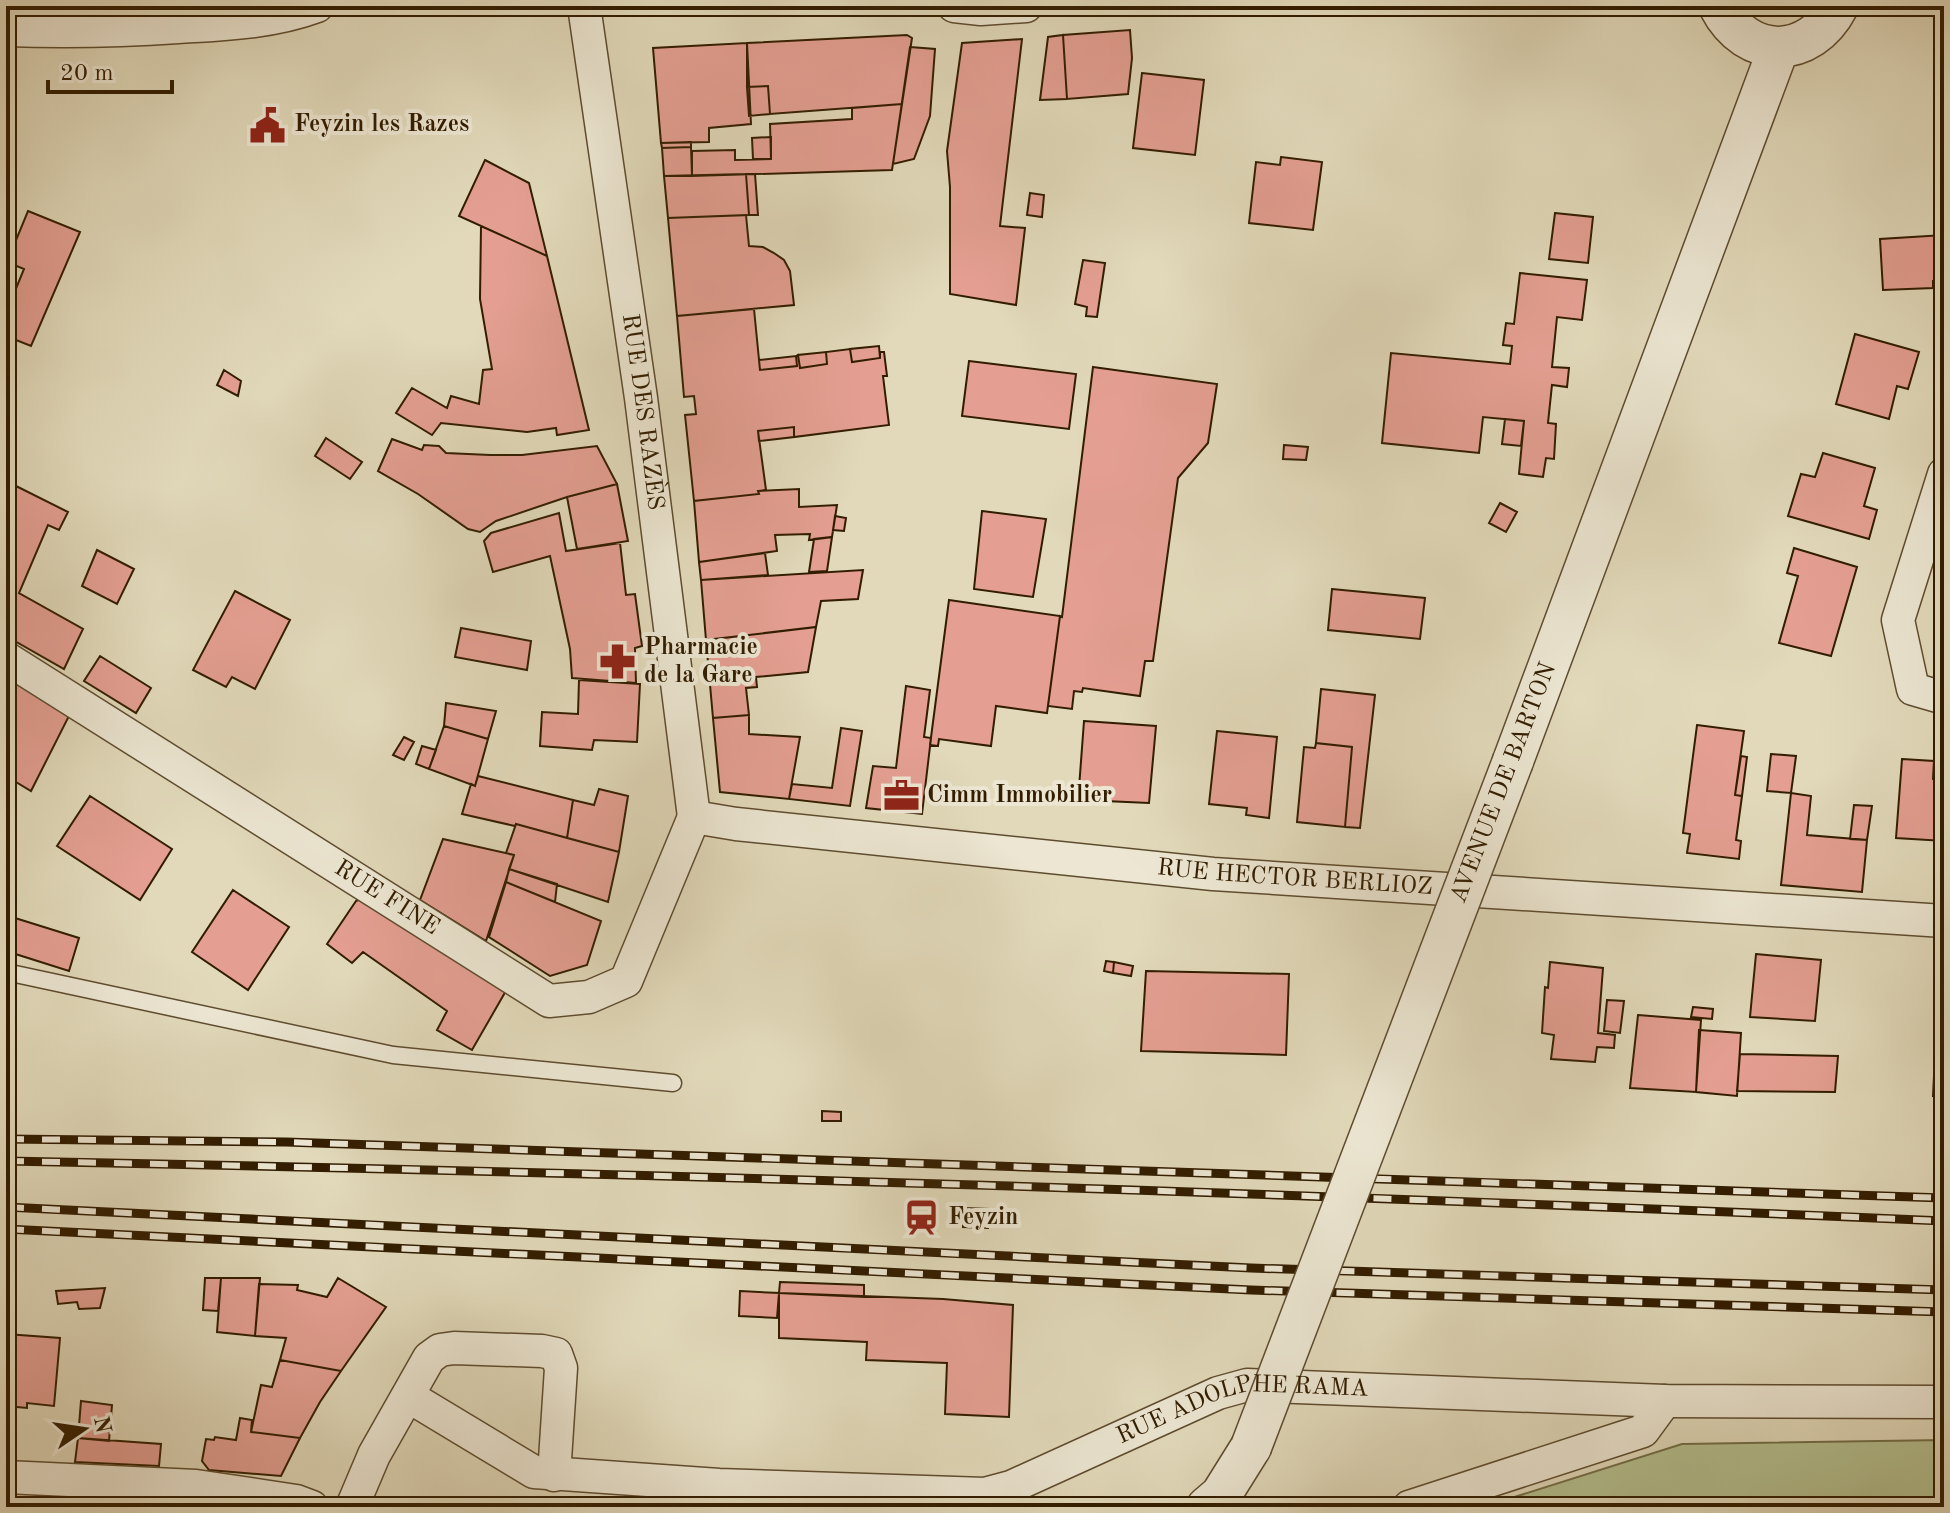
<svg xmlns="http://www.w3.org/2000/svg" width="1950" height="1513" viewBox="0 0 1950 1513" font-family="'Old Standard TT',serif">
<rect width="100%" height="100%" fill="#e1d9ba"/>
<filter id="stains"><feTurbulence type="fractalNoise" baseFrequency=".0025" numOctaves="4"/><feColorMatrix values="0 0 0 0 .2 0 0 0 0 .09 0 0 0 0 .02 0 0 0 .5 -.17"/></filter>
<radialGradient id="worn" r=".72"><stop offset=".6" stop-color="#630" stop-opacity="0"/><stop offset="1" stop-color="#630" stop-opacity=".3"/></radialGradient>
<!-- green -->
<path fill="#b4bf8f" stroke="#736e48" stroke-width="2" d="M1944,1440V1507H1483L1682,1444Z"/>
<!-- building -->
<path fill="#e49f92" stroke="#321d00" stroke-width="2" d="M1130,30L1132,58L1128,94L1067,99L1063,35Z
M907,35L912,38L902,104L770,114L768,86L747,87V43Z
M1063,35L1067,99L1040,100L1048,37Z
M1022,39L1000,226L1025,228L1016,305L950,294V187L947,151L962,43Z
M747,43L751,124L709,128V142L661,143L653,48Z
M910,47L935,49L930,116L914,159L893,164Z
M1142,73L1204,80L1195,155L1133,148Z
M768,86L770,114L749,116L747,87Z
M902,104L892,170L692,176V151L735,150V160L771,159L770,124L852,119V108Z
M771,137V159H753L752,138Z
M691,142V147L662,148L661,143Z
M691,147L692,176H664L662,148Z
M1281,157L1322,162L1313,230L1249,223L1256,162L1280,165Z
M485,160L529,183L547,256L459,216Z
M746,174L749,215L668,218L664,176Z
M746,174H755L758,215H749Z
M1030,193L1044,195L1042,217L1027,215Z
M28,211L80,232L31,346L6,336V313L24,269L7,262Z
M1555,213L1593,217L1588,263L1549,259Z
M746,215L749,246L763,247L774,253L784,260L790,271L794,305L677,316L668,218Z
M481,226L547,256L589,430L557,435L556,428L527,432L441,423L432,435L396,413L412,388L447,408L451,396L479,404L483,370L492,369L480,299Z
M1944,235V281H1933V288L1883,290L1880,239Z
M1083,260L1105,263L1097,317L1086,316L1087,307L1075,304Z
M1520,273L1587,280L1582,320L1557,317L1552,367L1569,368L1567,387L1552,385L1548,423L1556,424L1554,459L1546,458L1543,477L1519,474L1524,421L1483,417L1479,453L1382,443L1391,353L1510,364L1512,346L1503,345L1506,323L1514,324Z
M1933,281H1944V287L1933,288Z
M754,309L760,370L797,366L796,356L798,355L800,368L827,364L826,352L850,349L852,362L880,358V352H884L887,376H883L889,425L794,437V427L758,431L766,490L758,491L759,494L694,501L685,415L696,414L694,396L684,397L677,316Z
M1855,334L1919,352L1908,389L1897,386L1889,419L1836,404Z
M879,346L880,358L852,362L850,349Z
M826,352L827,364L800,368L798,355Z
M796,356L797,366L760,370L759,360Z
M969,361L1076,374L1069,429L962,416Z
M1093,367L1217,384L1208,443L1178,478L1153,661H1145L1140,696L1083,688L1082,692L1074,691L1072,709L1048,706L1060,616L1062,617Z
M224,370L241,381L238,396L217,385Z
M1505,419L1524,421L1521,446L1502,444Z
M794,427V437L759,441L758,431Z
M326,438L362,462L350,479L315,456Z
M392,439L422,450L424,445L439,446L446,453L490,455H522L597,446L617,484L567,497L496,521L480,532L468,529L418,494L378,471Z
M1284,445L1308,447L1306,460L1283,459Z
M1823,453L1875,468L1864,506L1877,510L1869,539L1788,516L1801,474L1815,477Z
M6,481L68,512L59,530L48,525L19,593L83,629L64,669L6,636Z
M617,484L628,541L577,549L567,497Z
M799,489V507L837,505L832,537L809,540L810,534L775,535L777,551L699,562L694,501L759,494L758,491Z
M1500,503L1517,512L1506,532L1489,523Z
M982,511L1046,519L1033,597L974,589Z
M559,513L566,551L620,543L626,595L635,594L642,646L635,648L636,683L572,678L570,649L550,556L493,572L484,541L491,533Z
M835,516L846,518L844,531L833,530Z
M832,537L827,571L809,572L814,539Z
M1794,548L1857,567L1831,656L1779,643L1798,576L1787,573Z
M97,550L134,569L117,604L82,586Z
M765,553L768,575L701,580L699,562Z
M863,570L858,599L821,601L816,627L706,640L701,580Z
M1332,589L1425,598L1420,639L1328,630Z
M235,591L290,620L255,689L232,677L226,687L193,670Z
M949,600L1060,616L1047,713L996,706L991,746L939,739L938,746L930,745Z
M816,627L808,672L756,677L757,687L746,688L749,715L713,718L706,640Z
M461,628L531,641L527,670L455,657Z
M100,656L151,688L136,713L84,681Z
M6,671L72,710L31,791L6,776V742L15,726L6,721Z
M579,680L640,684L637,742L594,740L592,750L540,746L542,712L578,714Z
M906,686L930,690L924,737L931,738L922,814L866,808L873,766L896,768Z
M1321,689L1375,695L1360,828L1345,827L1352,747L1316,743Z
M446,703L496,711L488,739L444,726Z
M749,715V734L800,737L789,799L720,792L713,718Z
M6,721L15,726L6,742Z
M1084,721L1156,726L1149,803L1105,801L1107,791L1079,788Z
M1697,725L1744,731L1735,795L1742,796L1736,840L1741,841L1739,859L1687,853L1690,834L1683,833Z
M444,726L488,739L475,786L429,769Z
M841,728L862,731L850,806L789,799L792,784L832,788Z
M1217,731L1277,737L1269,818L1246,815L1247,808L1209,804Z
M404,737L414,742L404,760L393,755Z
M1316,743L1352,747L1345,827L1297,822L1304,747L1315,748Z
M422,746L436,750L429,769L416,764Z
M1771,754L1796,756L1791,793L1767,791Z
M1741,756L1747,757L1742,796L1735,795Z
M1902,759L1934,761L1933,779L1944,781V841L1896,838Z
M478,776L573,800L567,838L516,824L515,826L462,814L471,784L475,786Z
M599,789L628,796L619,852L567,838L573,800L594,805Z
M1791,793L1811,796L1807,835L1867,840L1862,892L1781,885Z
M90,796L172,849L140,900L57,846Z
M1854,805L1872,806L1867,840L1850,839Z
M516,824L619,852L608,902L509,869L514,855L506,853Z
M443,839L514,855L486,941L420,900Z
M509,869L557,884L555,902L506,882Z
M506,882L601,921L587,965L550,976L489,937Z
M233,890L289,927L248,990L192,952Z
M367,896L507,989L472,1050L437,1030L447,1011L363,952L352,963L327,944L356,901Z
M15,918L79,938L69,971L6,951Z
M1756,954L1821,960L1815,1021L1750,1017Z
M1106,961L1114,962L1113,973L1104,971Z
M1114,962L1133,966L1131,976L1113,973Z
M1550,962L1603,968L1598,1033L1615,1035L1614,1048L1597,1047L1595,1062L1551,1059L1554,1035L1542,1033L1545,987L1548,988Z
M1146,971L1289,974L1286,1055L1141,1051Z
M1939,974H1944V1096H1933Z
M1607,1000L1624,1001L1620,1033L1604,1031Z
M1693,1007L1713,1009L1712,1019L1691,1017Z
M1638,1015L1701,1020L1696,1092L1630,1088Z
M1699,1030L1741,1033L1737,1096L1696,1092Z
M1740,1054L1838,1056L1835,1092L1737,1091Z
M822,1111L841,1112V1121H822Z
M963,1208L989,1209L988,1228L963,1227Z
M205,1278H221L218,1311L203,1310Z
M221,1278H260L255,1336L217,1332Z
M338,1278L386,1307L341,1371L280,1360L286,1338L255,1336L259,1284L298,1285L297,1290L327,1297Z
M780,1282L864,1285V1297L779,1293Z
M105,1288L100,1308L79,1309L77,1302L58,1304L56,1291Z
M740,1291L779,1293L777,1318L739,1316Z
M779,1293L943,1299L1013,1305L1009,1417L945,1414L947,1363L866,1360L867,1342L779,1338Z
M6,1334L60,1338L54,1406L27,1403V1408L6,1406Z
M280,1360L341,1371L320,1402L300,1438L251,1432L261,1385L272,1387Z
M81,1401L112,1405L109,1441L78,1438Z
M240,1418L252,1420L251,1432L300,1438L281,1476L209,1470L202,1461L206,1439L214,1440L215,1437L236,1440Z
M78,1438L161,1444L159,1466L75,1462Z"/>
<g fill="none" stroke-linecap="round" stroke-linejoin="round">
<defs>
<path id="service" d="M6,972L393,1055L673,1083"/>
<g id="minor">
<path id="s1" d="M584,6L641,398L694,817"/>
<path d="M954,6L981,9L1026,6"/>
<path d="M6,30C63,32 121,31 178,27C224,25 274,22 317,6"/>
<path d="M1944,474L1898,620L1913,689L1944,698"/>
<path id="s2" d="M6,658L549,1001L589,997L626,981L694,817"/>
<path id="s3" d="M694,817L736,824L1213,874L1944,921"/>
<path id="s4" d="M408,1396L534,1472L719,1485L985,1494L1011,1487L1218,1393L1247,1385L1665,1401L1944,1402"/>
<path d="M6,1477L196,1486L296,1501L312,1507"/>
<path d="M352,1507L374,1455L429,1358L440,1350L454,1348L542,1351L556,1354L561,1368L554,1475"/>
<path d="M1409,1507L1643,1431L1665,1401"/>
</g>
<path id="tertiary" d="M1719,6C1747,61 1810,60 1838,6
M1513,761L1779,47
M1207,1507L1221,1495L1251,1447"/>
</defs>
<!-- service casing -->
<use href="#service" stroke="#5e4c2e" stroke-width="19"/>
<!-- minor casing -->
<use href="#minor" stroke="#5e4c2e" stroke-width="35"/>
<!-- tertiary casing -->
<use href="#tertiary" stroke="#5e4c2e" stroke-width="43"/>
<!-- service -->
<use href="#service" stroke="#ece6d2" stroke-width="16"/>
<!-- minor -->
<use href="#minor" stroke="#ece6d2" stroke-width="32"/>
<!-- tertiary -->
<use href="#tertiary" stroke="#ece6d2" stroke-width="40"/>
<defs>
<path id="rail" d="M6,1139L286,1142L1944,1198
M6,1161C652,1173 1298,1193 1944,1221
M6,1207L1251,1268L1944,1290
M6,1229L1251,1290L1944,1312"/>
</defs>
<!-- rail casing -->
<use href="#rail" stroke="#321d00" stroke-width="9"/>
<!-- rail -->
<use href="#rail" stroke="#ece6d2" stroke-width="6" stroke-dasharray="18" stroke-linecap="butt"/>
<defs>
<path id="tertiary-bridge" d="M1251,1447L1513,761"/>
</defs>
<!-- tertiary-bridge casing -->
<use href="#tertiary-bridge" stroke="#5e4c2e" stroke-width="43" stroke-linecap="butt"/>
<!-- tertiary-bridge -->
<use href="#tertiary-bridge" stroke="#ece6d2" stroke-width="40"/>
</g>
<!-- icons -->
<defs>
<symbol id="civic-bare" viewBox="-9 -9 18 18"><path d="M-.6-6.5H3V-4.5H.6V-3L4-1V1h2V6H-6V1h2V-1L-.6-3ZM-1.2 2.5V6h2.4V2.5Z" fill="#8f2418" stroke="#ece6d2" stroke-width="2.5" paint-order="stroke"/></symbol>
<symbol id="pharmacy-bare" viewBox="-9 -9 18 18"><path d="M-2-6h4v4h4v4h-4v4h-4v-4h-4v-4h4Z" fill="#8f2418" stroke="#ece6d2" stroke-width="2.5" paint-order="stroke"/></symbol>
<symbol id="office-bare" viewBox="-9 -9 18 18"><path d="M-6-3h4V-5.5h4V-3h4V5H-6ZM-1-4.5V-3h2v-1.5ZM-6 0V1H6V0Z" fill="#8f2418" stroke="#ece6d2" stroke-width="2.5" paint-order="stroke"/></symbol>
<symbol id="station-bare" viewBox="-9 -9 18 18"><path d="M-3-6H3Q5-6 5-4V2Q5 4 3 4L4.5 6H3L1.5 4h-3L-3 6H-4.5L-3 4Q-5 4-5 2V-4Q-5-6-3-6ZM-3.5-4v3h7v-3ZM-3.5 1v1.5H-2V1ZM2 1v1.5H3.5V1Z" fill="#8f2418" stroke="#ece6d2" stroke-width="2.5" paint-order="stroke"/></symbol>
</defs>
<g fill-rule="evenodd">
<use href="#civic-bare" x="242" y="100" width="51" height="51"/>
<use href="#pharmacy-bare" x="592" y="636" width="51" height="51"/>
<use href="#office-bare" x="876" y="770" width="51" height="51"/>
<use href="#station-bare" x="896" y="1192" width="51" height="51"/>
</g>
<g text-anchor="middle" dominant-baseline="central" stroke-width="8" stroke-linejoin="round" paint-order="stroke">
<!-- poi labels -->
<g font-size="24" font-weight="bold" fill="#321d00" stroke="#ece6d2" text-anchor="start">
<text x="294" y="125">Feyzin les Razes</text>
<text x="644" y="648">Pharmacie<tspan x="644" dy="28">de la Gare</tspan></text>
<text x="927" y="796">Cimm Immobilier</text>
<text x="948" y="1218">Feyzin</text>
</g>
<!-- street labels -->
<g font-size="24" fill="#321d00" stroke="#ece6d2">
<text stroke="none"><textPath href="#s1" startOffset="410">RUE DES RAZÈS</textPath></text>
<text transform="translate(1504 783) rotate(-69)">AVENUE DE BARTON</text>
<text stroke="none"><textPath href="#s3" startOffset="604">RUE HECTOR BERLIOZ</textPath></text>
<text stroke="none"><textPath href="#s2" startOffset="450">RUE FINE</textPath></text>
<text stroke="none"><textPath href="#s4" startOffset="874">RUE ADOLPHE RAMA</textPath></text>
</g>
</g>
<!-- margin -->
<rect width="1950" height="1513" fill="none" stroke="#e1d9ba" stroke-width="32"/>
<rect x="8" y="8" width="1934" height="1497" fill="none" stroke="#321d00" stroke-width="4"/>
<rect x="16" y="16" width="1918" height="1481" fill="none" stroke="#321d00" stroke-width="2"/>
<!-- north arrow -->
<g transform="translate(84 1429) rotate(77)" stroke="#ece6d2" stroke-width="6" paint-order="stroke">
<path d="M0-6L14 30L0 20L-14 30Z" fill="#321d00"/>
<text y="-12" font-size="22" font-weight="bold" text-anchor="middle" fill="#321d00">N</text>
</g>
<!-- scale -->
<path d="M48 80v12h124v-12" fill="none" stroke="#321d00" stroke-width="4"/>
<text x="60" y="80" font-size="24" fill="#321d00" stroke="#ece6d2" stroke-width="6" paint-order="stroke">20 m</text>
<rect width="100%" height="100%" filter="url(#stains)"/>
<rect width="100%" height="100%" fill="url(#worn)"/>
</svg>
